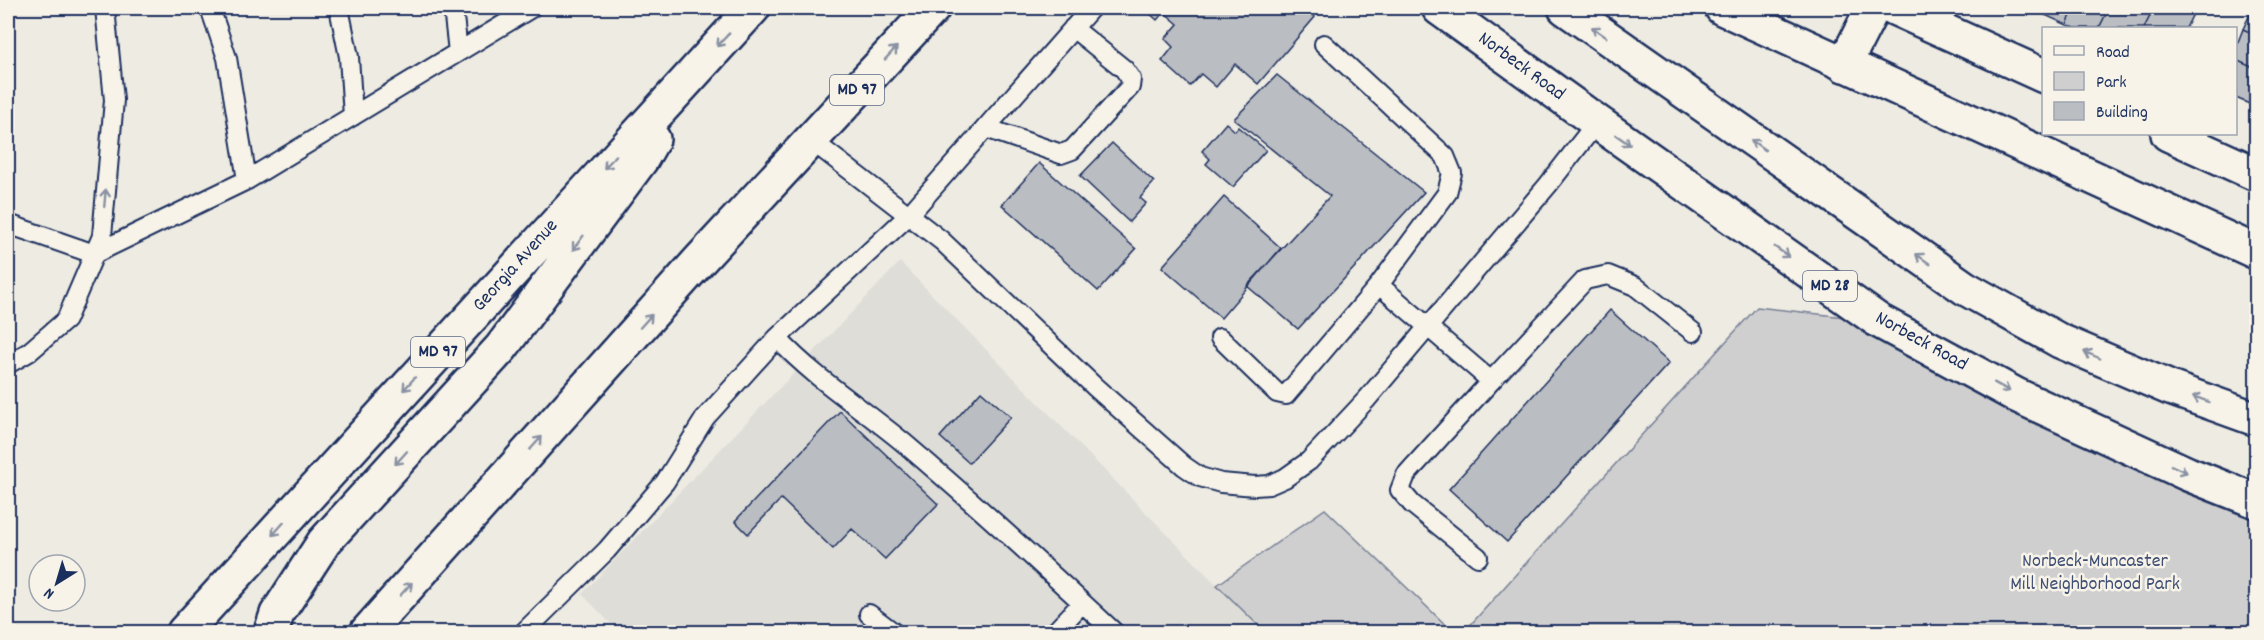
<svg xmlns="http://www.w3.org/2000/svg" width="2264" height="640" viewBox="0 0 2264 640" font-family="Dekko,sans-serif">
<rect width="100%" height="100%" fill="#eeebe2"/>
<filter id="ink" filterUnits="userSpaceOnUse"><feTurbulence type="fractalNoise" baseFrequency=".0167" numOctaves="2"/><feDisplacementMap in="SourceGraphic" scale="12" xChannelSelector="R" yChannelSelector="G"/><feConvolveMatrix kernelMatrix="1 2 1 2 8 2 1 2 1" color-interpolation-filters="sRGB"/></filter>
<g filter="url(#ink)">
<!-- built -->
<path fill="#deddd8" d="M900,262L1217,585L1265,632H619L582,594Z"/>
<!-- green -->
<path fill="#cfcfcf" stroke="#757f96" stroke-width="1.5" d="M1757,307L1879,321L2256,501V632H1464Z
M1325,509L1453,632H1265L1217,585Z"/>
<!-- building -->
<path fill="#babdc2" stroke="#1b2f5e" stroke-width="1.5" d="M1148,8H1304L1315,17L1258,84L1235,64L1216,87L1201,74L1190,86L1162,61L1173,47L1165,39L1178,24L1164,12L1157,20L1146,10Z
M2035,8H2074L2067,25L2034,10Z
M2074,8H2109L2099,28H2075L2067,25Z
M2109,8H2154L2144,28H2099Z
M2154,8H2190L2195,10L2186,28H2144Z
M2253,8H2256V35L2243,29Z
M2243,29L2256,35V69L2236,60V47Z
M2236,60L2256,69V107L2236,98Z
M1277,75L1424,192L1298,329L1247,286L1330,196L1234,119Z
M1226,123L1235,131L1238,127L1266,150L1233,187L1206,164L1210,159L1202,151Z
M1112,143L1154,182L1140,198L1146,203L1129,222L1080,176Z
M1039,163L1136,249L1098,291L1002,205Z
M1224,197L1281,248L1221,318L1162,267Z
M1610,310L1669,363L1507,542L1449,489Z
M981,391L1011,417L969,463L940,437Z
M840,411L938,504L885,559L852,529L833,549L781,499L748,534L735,521Z"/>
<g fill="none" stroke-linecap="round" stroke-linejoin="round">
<defs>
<path id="lane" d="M210,8L227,58L247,180
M339,8L349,57L353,116
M453,8L458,52
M1324,44L1445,156L1452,173L1447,193L1379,285
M986,128L1061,154L1072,150L1130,87L1131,79L1124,69L1073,28
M811,140L942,241L1095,387L1184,466L1200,477L1221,483L1255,486L1269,485L1285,478L1309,461L1367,399L1548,185L1597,122
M8,224L94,254L247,180L531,8
M777,338C814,378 862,408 904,443C976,504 1045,568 1114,632
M1220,338L1277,393L1286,395L1379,285L1491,381L1406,475L1400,490L1412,504L1478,557
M8,364L29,352L66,320L102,236L114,100L105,8
M1491,381L1585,280L1608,275L1635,286L1693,332
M869,614L893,632
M524,632L607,550L665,482L705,418L777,338L909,215L1091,8
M1055,632L1082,603"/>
<path id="street" d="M1722,8L2256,252
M1894,8L2044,76
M1844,65L1873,8
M2168,134L2256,174"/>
<path id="primary" d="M1439,8L1597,122L1879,321L2016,395L2188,474L2256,501
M1565,8L1965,288L2060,341L2170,388L2256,419
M184,632L753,8
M271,632L277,614L324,542L501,348L641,160L653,139
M367,632L699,261L933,8"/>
</defs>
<!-- lane casing -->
<use href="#lane" stroke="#1b2f5e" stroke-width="22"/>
<!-- street casing -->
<use href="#street" stroke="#1b2f5e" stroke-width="38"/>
<!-- primary casing -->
<use href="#primary" stroke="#1b2f5e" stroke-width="38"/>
<!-- lane -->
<use href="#lane" stroke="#f7f3e8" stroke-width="18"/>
<!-- street -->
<use href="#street" stroke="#f7f3e8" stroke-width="33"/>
<!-- primary -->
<use href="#primary" stroke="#f7f3e8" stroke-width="33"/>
</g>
<!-- one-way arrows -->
<defs><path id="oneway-shaft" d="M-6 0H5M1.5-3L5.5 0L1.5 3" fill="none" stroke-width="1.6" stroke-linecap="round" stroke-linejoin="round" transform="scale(1.5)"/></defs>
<g stroke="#8991a3">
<use href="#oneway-shaft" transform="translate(1599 32) rotate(-145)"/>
<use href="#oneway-shaft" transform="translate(723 40) rotate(133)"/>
<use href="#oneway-shaft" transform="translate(891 53) rotate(-47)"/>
<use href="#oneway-shaft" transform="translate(1623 140) rotate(35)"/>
<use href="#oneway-shaft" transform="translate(1758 145) rotate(-145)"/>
<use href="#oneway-shaft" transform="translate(610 162) rotate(133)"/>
<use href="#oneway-shaft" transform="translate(105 198) rotate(-85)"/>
<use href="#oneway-shaft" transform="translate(578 243) rotate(127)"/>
<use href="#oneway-shaft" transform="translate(1782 252) rotate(35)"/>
<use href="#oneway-shaft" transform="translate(1923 259) rotate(-145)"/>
<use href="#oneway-shaft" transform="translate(646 321) rotate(-48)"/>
<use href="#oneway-shaft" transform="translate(2092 355) rotate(-157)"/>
<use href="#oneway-shaft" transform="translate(409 384) rotate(132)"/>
<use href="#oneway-shaft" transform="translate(2002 387) rotate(29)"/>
<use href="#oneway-shaft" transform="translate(2201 399) rotate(-160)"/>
<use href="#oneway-shaft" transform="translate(536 443) rotate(-48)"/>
<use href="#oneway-shaft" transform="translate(401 458) rotate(132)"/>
<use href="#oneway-shaft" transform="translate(2179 469) rotate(25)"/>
<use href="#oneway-shaft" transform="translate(278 529) rotate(132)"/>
<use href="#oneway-shaft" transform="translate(406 589) rotate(-48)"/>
</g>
</g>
<g text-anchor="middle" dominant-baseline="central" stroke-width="5" stroke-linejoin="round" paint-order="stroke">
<!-- shield labels -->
<g fill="#f7f3e8" stroke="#5d6a87" stroke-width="1.5">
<rect x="830" y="75" width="54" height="30" rx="4.5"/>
<rect x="1803" y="271" width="54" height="30" rx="4.5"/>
<rect x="411" y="337" width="54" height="30" rx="4.5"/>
</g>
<g font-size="18" font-weight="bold" fill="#1b2f5e">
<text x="857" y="90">MD 97</text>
<text x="1830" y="286">MD 28</text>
<text x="438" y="352">MD 97</text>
</g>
<!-- street labels -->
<g font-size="20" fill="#1b2f5e" stroke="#f7f3e8">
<text transform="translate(1521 67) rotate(36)">Norbeck Road</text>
<text transform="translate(516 266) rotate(-48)">Georgia Avenue</text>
<text transform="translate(1921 342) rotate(29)">Norbeck Road</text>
</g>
<!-- park labels -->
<g font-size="20" fill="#3f4f75" stroke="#f7f3e8">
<text x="2095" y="562">Norbeck-Muncaster<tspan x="2095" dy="23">Mill Neighborhood Park</tspan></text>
</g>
</g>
<!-- margin -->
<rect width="2264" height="640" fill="none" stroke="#f7f3e8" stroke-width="30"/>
<rect x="15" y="15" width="2234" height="610" fill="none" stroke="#1b2f5e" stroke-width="2" filter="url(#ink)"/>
<!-- legend -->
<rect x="2042" y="27" width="195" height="108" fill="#f7f3e8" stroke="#9fa5b1" stroke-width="1.5"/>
<rect x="2054" y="46" width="30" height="9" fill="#f7f3e8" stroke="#9fa5b1" stroke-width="1.5"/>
<text x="2096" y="57" font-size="18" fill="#1b2f5e">Road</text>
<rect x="2054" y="72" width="30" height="18" fill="#cfcfcf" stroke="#9fa5b1" stroke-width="1.5"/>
<text x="2096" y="87" font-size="18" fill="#1b2f5e">Park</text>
<rect x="2054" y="102" width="30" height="18" fill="#babdc2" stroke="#9fa5b1" stroke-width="1.5"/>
<text x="2096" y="117" font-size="18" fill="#1b2f5e">Building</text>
<!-- north arrow -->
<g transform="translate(57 583) rotate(217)"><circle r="28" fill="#f7f3e8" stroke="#9fa5b1" stroke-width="1.5"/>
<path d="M0-4.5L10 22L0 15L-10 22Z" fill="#1b2f5e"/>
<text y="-9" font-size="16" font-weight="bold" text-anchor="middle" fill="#1b2f5e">N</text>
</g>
</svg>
